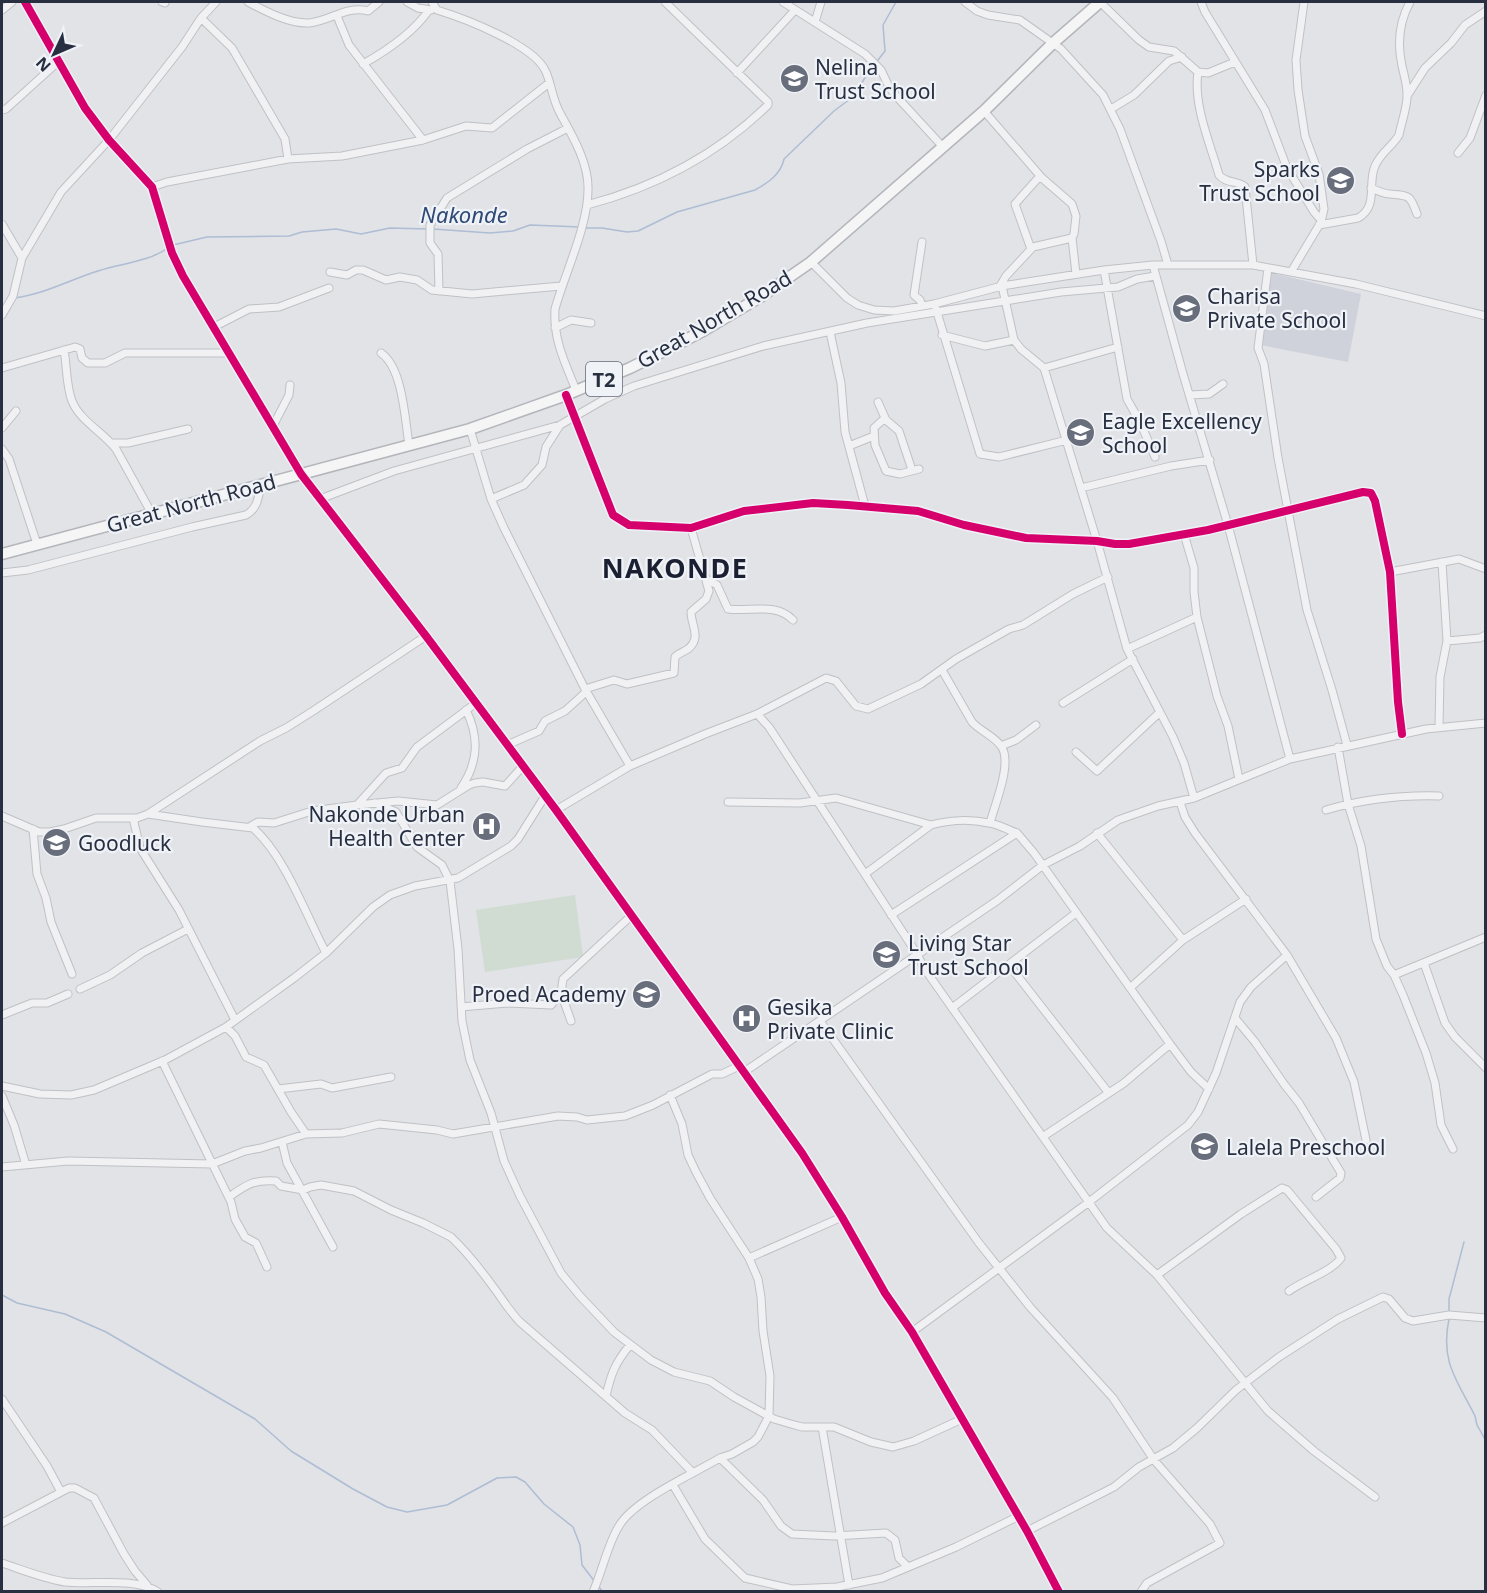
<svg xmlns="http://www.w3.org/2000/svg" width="1487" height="1593" viewBox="0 0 1487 1593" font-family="'Noto Sans',sans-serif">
<rect width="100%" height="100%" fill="#e1e3e7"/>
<!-- built -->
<path fill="#cfd2da" d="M1272,273L1361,294L1348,362L1260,345Z"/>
<!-- pitch -->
<path fill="#d0dbd2" d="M575,895L583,957L485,972L476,910Z"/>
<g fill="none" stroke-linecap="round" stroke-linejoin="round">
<!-- stream -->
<path stroke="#aebdd3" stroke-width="1.5" d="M878,60L885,51L883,25L896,2
M585,228H602L627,232L638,231L677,212L755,190C768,183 781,174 784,159L834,111L854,96L872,66
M433,229L490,233L513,231L530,225L580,227
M173,245L207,237L289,236L302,232L336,229L361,234L390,228L428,229
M14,298C45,294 69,280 98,271C122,263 148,262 168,248
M2,1295L17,1303L65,1314L106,1332L255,1419L291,1451L353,1489L387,1507L407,1512L447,1505L497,1478L516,1477L525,1482L544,1504L573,1527L580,1545L582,1565L595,1582
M1449,1312V1299L1464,1242
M1449,1319C1440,1362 1457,1380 1475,1416L1477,1425L1486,1441
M598,1586L603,1592"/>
<defs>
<path id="minor" d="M25,2L85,108L109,140L152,187L172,253L183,276L301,474L426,636L556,810L802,1153L842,1217L885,1293L912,1332L1027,1531L1059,1592
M162,2L165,3
M248,2C265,11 289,24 309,23C330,21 347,5 368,11L379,2
M407,2L418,8L431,10
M432,2L437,10C463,18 535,45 546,72C552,86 552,99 561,115C572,135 588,162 588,187C589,224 565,273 555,309C553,339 565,363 576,390
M783,2L865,54L881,70L889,87L897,97L943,147
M965,2L977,11L988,15L1020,20L1061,49L1103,95L1120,129L1161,241L1168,265
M1100,2L1139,40L1149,47L1174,51L1198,72L1208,73L1235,62
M1201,2L1205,12L1265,110L1287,168L1314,212L1321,220
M2,10L12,2
M337,16L349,45L423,140
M201,18L232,48L285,139L288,159
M815,22L821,2
M363,64C388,50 413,33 429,10
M1198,72C1193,105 1210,143 1219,175C1226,184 1238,180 1245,187L1253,265
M737,73L795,10
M1407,96L1425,68L1451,43L1465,25L1486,11
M1111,109L1134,95L1169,61L1182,57
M2,110L6,109L58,62
M984,111L1042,178L1072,204L1076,216L1074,234L1072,238L1076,274
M1458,153L1470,138L1486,95
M152,187L167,182L288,159L342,156L423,140L466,126L492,128L549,83
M1371,188C1377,190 1383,194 1390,194C1409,196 1410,194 1417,214
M587,205C655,187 717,155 768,105V102L665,2
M2,224L22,258L13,296L2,315
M1319,225L1358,218C1379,206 1367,184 1375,166C1381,152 1392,147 1399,135C1401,124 1408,105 1407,94C1407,84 1404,75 1402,66C1397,43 1399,22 1410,2
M922,242L914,295L920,300L922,306
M1031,249L1015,204L1040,176
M22,258L61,192L109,140L182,47L201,18L216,2
M811,262L847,298L858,305L874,310L894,311L934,304L1002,286L1104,270L1153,265H1253L1356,284L1486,316
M1153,265L1183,374L1228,525L1290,759
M1268,268L1258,348L1264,364L1278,458L1307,610L1332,690L1347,745
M1104,270L1127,399L1140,422L1155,457
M330,272L347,275L356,270H363L386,280L400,277L417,280L432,290L472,294L561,286
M1291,272L1321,222L1324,209L1319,174L1305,136L1298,90L1296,60L1304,2
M1000,286L1006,276L1033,247L1072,238
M1002,286L1014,340L1021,349L1044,368L1097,541L1127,649L1173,737L1184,763L1194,798
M439,291L438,254L430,243V225L447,198L527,149L568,128
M936,309L980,454L999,457L1067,440
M214,327L249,309L279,307L329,288
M555,328L571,320L591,323
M830,332L841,383L845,432L865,506
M942,335L985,346L1014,340
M64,350C67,366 66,386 72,401C80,421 103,432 116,449L152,514
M381,353C403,368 405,420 409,445
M2,368L75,347L80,349L82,358L88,363H105L125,353H230
M1044,368L1118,347
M566,395L613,515L629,525L691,528L744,511L813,503L848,505L918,511L964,525L1026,538L1097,541L1115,544H1129L1208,530L1363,492L1371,493L1375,501L1390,572L1398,702L1402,734
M1190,395L1209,394L1223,384
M878,402L886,420L899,431L912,470
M885,418L874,428L875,445L886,471L900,474L919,469
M273,426L289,395L290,385
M2,428L16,411
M470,429L491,499L504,528L585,689L630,766
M112,443H128L188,429
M849,446L874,436
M2,449L9,459L37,544
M1081,488L1171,466L1210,460
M320,499L394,471L560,425L605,399L634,386L763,346L867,323L1061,292L1118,287L1137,279L1155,276
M491,499L524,485L542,465L546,447L560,425
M1184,534L1194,568V592L1197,617L1217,696L1228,726L1239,779
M1442,562L1447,641
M1390,572L1459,559L1486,569
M2,573L28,570L192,527L246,515C258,508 258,498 261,485
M705,578L717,585L728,609C750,612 776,602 793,620
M1127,649L1197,617
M942,670L972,722C980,731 994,736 1001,746C1013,762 995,804 990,823
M585,689L614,680L627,684L674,673L675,657C679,653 683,652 688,649C702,638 691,625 691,612L706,599L709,591L691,528
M1063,703L1133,659
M757,714L769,727L917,954L924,968L1107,1228L1157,1275L1268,1411L1314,1451L1375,1497
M1439,727L1440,677L1447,641L1480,638L1486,635
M507,745L539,731L545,721L565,711L586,692
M1001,746L1016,740L1036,725
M1338,747L1348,804L1361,846L1376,939L1387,966L1394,975L1403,995L1426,1053L1435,1083L1441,1125L1453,1149
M1076,752L1097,771L1159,713
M461,788C478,763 480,738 466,710
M728,802L800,803L836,798L931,825
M1180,802L1185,817L1195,833L1287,955L1336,1038L1354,1082L1366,1140
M375,803L396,812L417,847L442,865L450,881L458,949L462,1021L470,1060L491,1113L504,1161L520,1196L561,1273L580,1296L614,1332L651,1360L674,1372L710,1381L734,1397L774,1419L791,1424L802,1427H834L871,1442L893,1447L914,1441L962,1419
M357,805L386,773L402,768L417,747L476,703
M556,810L630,766L705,734L757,714L826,678L836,681L856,706L868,709L921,684L956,659L1009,629L1023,625L1073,594L1108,577
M1326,810C1364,799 1400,795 1439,796
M148,814L202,822L253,828C285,856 306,915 326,953
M2,816L39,832H50L64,829L96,818H137L148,814L260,741L286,728L313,711L426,636
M133,818L140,848L179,910L235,1020
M251,826L258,822L274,823L312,811L357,805L398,801L437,805L469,785L475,783L483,782L505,786L523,766
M33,829L37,874L46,898L51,922L72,974
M1097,833L1183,940
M865,874L931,825C949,820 971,819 989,823C998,824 1008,830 1017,833
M891,915L1017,833L1034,853L1170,1044L1191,1072L1209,1089
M1424,963L1445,1023L1455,1037L1486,1068
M1009,965L1108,1092
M1394,975L1486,937
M1130,988L1183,940L1246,899
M80,989L110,975L142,953L188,929
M461,1007L507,1003L551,1005L561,993
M952,1008L1076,913
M2,1015L32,1003H47L68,994
M1235,1018L1255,1042L1284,1084L1299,1103L1341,1173L1340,1178L1316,1197
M571,1021L561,993L563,979L631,916
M820,1021L979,1243L1030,1307L1113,1398L1154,1460L1210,1524L1220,1543L1147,1583L1141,1592
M226,1027L235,1036L246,1057L264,1065L291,1112L306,1134
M162,1061L231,1202L235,1219L245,1237L256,1243L267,1267
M744,1072L998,900L1043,865L1080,846L1118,820L1158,806L1194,798L1290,759L1426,729L1486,723
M2,1086L40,1094L71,1095L94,1090L165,1060L226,1027L294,978L326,953L373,907L390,895L415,886L458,878L511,846L518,839L545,796
M278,1089L321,1084L332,1088L391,1077
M2,1096L14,1125L26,1165
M1044,1136L1124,1083L1170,1044
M282,1142L287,1163L333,1247
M2,1167L68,1161L212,1164L245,1151L261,1148L306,1134L342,1133L379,1124L437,1130L453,1134L558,1116L577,1117L587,1120L625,1116L653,1105L712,1074H722L739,1066
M229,1197C246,1185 254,1179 276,1181L281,1186L303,1190L310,1187L321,1185L354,1191L391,1210L423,1223L451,1237C467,1252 481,1270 494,1288C503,1300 510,1312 520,1322L625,1413L652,1430L693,1473
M749,1258L842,1217
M1157,1275L1241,1214L1282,1188L1287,1190L1336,1249L1341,1258C1331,1272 1304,1280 1289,1291
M912,1332L1089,1202L1188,1125L1198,1112L1216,1073L1240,1002L1251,987L1287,955
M606,1396C611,1374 615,1363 630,1345
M2,1399L47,1466L61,1492
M822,1427L849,1585
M720,1458L763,1500L781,1526L792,1534L834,1536L886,1533L895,1540L899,1558L907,1566
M673,1485L705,1539L745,1578L792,1589L837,1587L882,1578L956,1547L1017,1517
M2,1523L69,1488H75L94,1498L124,1554L135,1571L147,1585
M1027,1531L1114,1487L1139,1467L1173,1448L1197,1428L1236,1390L1279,1357L1338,1319L1383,1297L1389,1299L1405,1318L1413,1321L1449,1315L1486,1318
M2,1563C23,1570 42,1578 65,1582C93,1585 134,1577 158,1592
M593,1592C602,1572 608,1543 619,1526C634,1500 693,1474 720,1458L732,1454L753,1442L758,1437L769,1416L770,1376L763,1331L761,1297L758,1279L749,1258L710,1198L696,1172L688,1155L682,1124L670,1095"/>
<path id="highway" d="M2,554L470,429L566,395L630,368L664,351L703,331L762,296L811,262L984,111L1052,44L1100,2"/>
</defs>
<!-- minor casing -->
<use href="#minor" stroke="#bfc1c5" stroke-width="9"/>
<!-- highway casing -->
<use href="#highway" stroke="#b4b6bc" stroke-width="13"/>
<!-- minor -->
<use href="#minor" stroke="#f1f1f3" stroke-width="7"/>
<!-- highway -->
<use href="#highway" stroke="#f5f5f6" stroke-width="10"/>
<defs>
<path id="cycleway" d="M25,2L85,108L109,140L152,187L172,253L183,276L301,474L426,636L556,810L802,1153L842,1217L885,1293L912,1332L1027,1531L1059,1592
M566,395L613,515L629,525L691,528L744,511L813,503L848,505L918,511L964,525L1026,538L1097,541L1115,544H1129L1208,530L1363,492L1371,493L1375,501L1390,572L1398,702L1402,734"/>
</defs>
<!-- cycleway casing -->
<use href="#cycleway" stroke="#eff2f7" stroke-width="11"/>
<!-- cycleway -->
<use href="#cycleway" stroke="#d6006c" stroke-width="8"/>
</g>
<!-- icons -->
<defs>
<symbol id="school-disc" viewBox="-11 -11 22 22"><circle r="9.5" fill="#686e7b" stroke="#eff2f7"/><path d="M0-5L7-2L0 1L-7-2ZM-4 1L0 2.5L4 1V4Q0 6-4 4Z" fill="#fff"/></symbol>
<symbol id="hospital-disc" viewBox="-11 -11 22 22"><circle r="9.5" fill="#686e7b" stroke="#eff2f7"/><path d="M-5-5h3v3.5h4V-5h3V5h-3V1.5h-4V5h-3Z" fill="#fff"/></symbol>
</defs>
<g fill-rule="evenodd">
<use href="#school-disc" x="778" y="62" width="33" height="33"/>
<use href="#school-disc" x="1324" y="164" width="33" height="33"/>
<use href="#school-disc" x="1170" y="292" width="33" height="33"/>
<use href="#school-disc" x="1064" y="416" width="33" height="33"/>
<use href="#hospital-disc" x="470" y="810" width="33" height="33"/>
<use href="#school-disc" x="40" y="826" width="33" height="33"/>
<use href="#school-disc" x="870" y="938" width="33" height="33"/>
<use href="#school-disc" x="630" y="978" width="33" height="33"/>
<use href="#hospital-disc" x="730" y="1002" width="33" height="33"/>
<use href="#school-disc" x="1188" y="1130" width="33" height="33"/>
</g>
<g text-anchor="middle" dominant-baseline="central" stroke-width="4.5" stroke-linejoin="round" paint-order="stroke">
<!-- shield labels -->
<rect fill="#eff2f7" stroke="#636a78" stroke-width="1.5" x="586" y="362" width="36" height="34" rx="4.5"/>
<g font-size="20" font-weight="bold" fill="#272f41">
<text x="604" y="379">T2</text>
</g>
<!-- poi labels -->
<g font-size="21" fill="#272f41" stroke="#eff2f7" text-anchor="start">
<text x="815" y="67">Nelina<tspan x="815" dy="24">Trust School</tspan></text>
<text x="1320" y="169" text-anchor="end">Sparks<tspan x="1320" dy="24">Trust School</tspan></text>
<text x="1207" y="296">Charisa<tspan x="1207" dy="24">Private School</tspan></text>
<text x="1102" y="421">Eagle Excellency<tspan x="1102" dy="24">School</tspan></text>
<text x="465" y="814" text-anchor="end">Nakonde Urban<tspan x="465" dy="24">Health Center</tspan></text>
<text x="78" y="843">Goodluck</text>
<text x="908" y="943">Living Star<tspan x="908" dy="24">Trust School</tspan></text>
<text x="626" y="994" text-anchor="end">Proed Academy</text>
<text x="767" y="1007">Gesika<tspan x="767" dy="24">Private Clinic</tspan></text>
<text x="1226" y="1147">Lalela Preschool</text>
</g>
<!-- street labels -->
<g font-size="21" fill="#272f41" stroke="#eff2f7">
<text transform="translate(714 319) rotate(-30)">Great North Road</text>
<text transform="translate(191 503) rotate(-15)">Great North Road</text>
</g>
<!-- water labels -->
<g font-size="22" font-style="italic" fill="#2f4a77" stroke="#eff2f7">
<text x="464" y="214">Nakonde</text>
</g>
<!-- district labels -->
<g font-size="27" font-weight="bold" letter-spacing="1.5" fill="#1a2032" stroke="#eff2f7">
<text x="675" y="567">NAKONDE</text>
</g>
</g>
<!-- border -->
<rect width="1487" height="1593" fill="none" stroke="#272f41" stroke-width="6"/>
<!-- north arrow -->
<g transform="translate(54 54) rotate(226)" stroke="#eff2f7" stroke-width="4.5" paint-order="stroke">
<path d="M0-4.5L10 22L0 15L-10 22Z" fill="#272f41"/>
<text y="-9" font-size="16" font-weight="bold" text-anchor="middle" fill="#272f41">N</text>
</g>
</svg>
